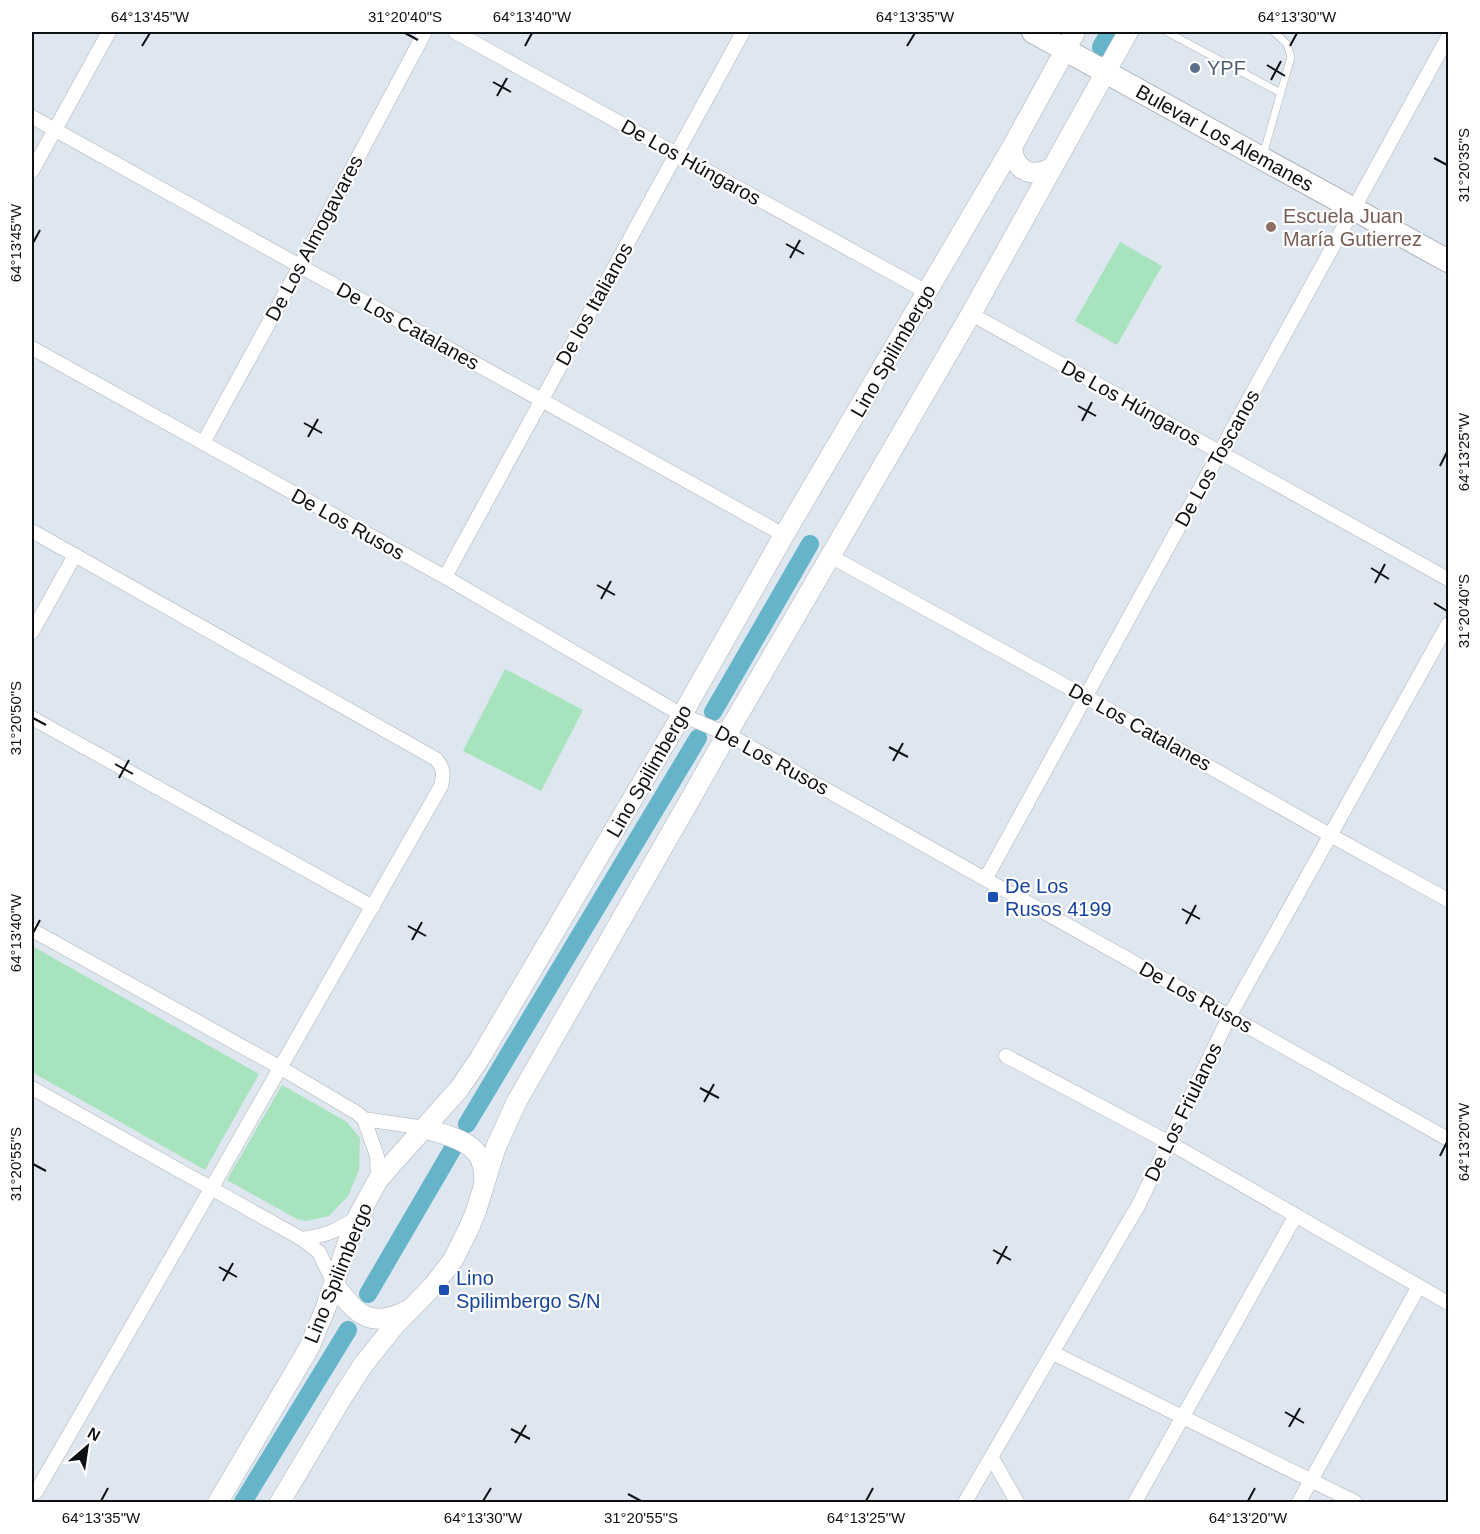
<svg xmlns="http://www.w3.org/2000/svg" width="1480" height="1534" viewBox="0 0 1480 1534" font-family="Arial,sans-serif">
<rect width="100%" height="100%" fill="#dee6ef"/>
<!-- green -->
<path fill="#a7e3bc" d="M1120,242L1162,266L1117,345L1075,321Z
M505,669L583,710L541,791L463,751Z
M32,946L259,1074L205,1170L32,1072Z
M282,1085L347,1122L360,1138L359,1170L348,1196L329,1216L306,1221L297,1219L227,1180Z"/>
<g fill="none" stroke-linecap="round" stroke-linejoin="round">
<!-- canal -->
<path stroke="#65b4ca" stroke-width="18" d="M1101,47L1110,32
M713,712L810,544
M467,1124L698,738
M368,1294L452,1150
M243,1502L348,1330"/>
<defs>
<path id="service" d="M1167,32L1281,93
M1263,155L1291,57L1287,44L1274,32"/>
<path id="minor" d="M455,32L927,292
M32,117L784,535
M32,171L109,32
M971,314L1448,579
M32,348L445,577L682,715L727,734L1448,1139
M203,443L300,266L425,32
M32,531L436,759C444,769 444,774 441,786L211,1189L36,1492L32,1490
M830,556L1086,697L1330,835L1448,900
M445,577L743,32
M32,632L75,555
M32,718L373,907
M986,878L1448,37
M32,930L281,1068L357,1113L364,1119
M1006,1056L1168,1142L1448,1303
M32,1088L302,1239
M378,1180L377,1156L364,1119L425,1128
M334,1284L319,1252L302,1239C328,1235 336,1231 358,1217
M1053,1353L1355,1502
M992,1458L1017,1502
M965,1502L1122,1233L1138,1206L1230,1015L1448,624
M1135,1502L1296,1215
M1299,1502L1419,1286"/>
<path id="secondary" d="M1012,147C1014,170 1031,179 1051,168
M425,1128C453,1138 486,1142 484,1180
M334,1284C356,1314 370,1330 408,1310
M218,1502L309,1348L326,1307L348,1242L358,1217L368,1198L378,1180L392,1164L459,1089L480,1058L682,715L784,535L1012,147L1075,32
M280,1502L343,1396L363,1365L395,1325L433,1286L453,1260L469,1228L476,1211L496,1147L517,1101L691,798L727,734L971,314L1128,32"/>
<g id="primary">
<path id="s1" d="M1033,32L1448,261"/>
</g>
</defs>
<!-- service casing -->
<use href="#service" stroke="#aab1b9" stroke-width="8"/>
<!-- minor casing -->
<use href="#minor" stroke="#aab1b9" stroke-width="15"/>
<!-- secondary casing -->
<use href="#secondary" stroke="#aab1b9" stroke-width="21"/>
<!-- primary casing -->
<use href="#primary" stroke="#aab1b9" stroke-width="24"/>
<!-- service -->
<use href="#service" stroke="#fff" stroke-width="7"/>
<!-- minor -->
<use href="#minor" stroke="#fff" stroke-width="14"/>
<!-- secondary -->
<use href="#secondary" stroke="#fff" stroke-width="20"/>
<!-- primary -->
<use href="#primary" stroke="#fff" stroke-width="22"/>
</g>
<!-- ticks -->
<path fill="none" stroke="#0e1114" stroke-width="2" d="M405,33L418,40M142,46L150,33M525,46L532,33M907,46L915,33M1290,46L1297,33M1267,65L1285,76M1271,80L1281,61M493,82L511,92M497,96L507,78M1434,158L1447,165M33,243L40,230M786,244L804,254M790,258L800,240M1078,406L1096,416M1082,421L1092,402M304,423L322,433M308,437L318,419M1440,466L1447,452M1371,568L1389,579M1375,583L1385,564M597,585L615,595M601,599L611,581M1434,603L1447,611M33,718L46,725M889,747L908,757M893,761L903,743M115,764L133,774M119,778L129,760M1182,909L1200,919M1186,924L1196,905M408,926L426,936M33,933L40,920M412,940L422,922M700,1088L719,1098M704,1102L714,1084M1440,1156L1447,1142M33,1164L46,1171M993,1250L1011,1260M997,1264L1007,1246M219,1267L237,1277M223,1281L233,1263M1285,1412L1304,1423M1289,1427L1300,1408M511,1429L530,1439M515,1443L526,1425M628,1494L641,1501M101,1501L108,1488M483,1501L491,1488M866,1501L873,1488M1248,1501L1255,1488"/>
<!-- markers -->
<circle fill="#5c6f8a" stroke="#fff" stroke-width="2" cx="1195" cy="68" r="6"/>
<circle fill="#8d6e63" stroke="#fff" stroke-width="2" cx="1271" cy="227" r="6"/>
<g fill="#1a4fb4" stroke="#fff" stroke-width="2">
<rect x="987" y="891" width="12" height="12" rx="3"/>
<rect x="438" y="1284" width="12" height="12" rx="3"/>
</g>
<g text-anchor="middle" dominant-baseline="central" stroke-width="4.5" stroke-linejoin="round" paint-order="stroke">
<!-- service labels -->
<g font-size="20" fill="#4e5e75" stroke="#fff" text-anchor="start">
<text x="1207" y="68">YPF</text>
</g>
<!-- street labels -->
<g font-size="20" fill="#0e1114" stroke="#fff">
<text stroke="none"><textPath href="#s1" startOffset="219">Bulevar Los Alemanes</textPath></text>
<text transform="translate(691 162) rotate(29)">De Los Húngaros</text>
<text transform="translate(314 238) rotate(-62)">De Los Almogavares</text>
<text transform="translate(594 304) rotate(-61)">De los Italianos</text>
<text transform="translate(408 326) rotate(29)">De Los Catalanes</text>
<text transform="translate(893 351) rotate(-60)">Lino Spilimbergo</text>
<text transform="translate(1131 403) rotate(29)">De Los Húngaros</text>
<text transform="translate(1217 458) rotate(-61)">De Los Toscanos</text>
<text transform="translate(348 524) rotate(29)">De Los Rusos</text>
<text transform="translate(1140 727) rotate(29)">De Los Catalanes</text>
<text transform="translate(772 760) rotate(28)">De Los Rusos</text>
<text transform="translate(649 771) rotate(-60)">Lino Spilimbergo</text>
<text transform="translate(1196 997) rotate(29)">De Los Rusos</text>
<text transform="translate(1183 1112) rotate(-64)">De Los Friulanos</text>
<text transform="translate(338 1273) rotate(-68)">Lino Spilimbergo</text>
</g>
<!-- education labels -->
<g font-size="20" fill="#785e54" stroke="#fff" text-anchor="start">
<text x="1283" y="216">Escuela Juan<tspan x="1283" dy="23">María Gutierrez</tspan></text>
</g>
<!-- transit labels -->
<g font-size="20" fill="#164399" stroke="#fff" text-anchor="start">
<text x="1005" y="886">De Los<tspan x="1005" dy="23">Rusos 4199</tspan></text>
<text x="456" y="1278">Lino<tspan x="456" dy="23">Spilimbergo S/N</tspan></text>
</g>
</g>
<!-- border -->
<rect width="1480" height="1534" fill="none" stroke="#ffffff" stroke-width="66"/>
<!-- north arrow -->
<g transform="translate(87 1447) rotate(29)" stroke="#ffffff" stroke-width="4.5" paint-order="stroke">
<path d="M0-4.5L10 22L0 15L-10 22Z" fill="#0e1114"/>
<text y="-9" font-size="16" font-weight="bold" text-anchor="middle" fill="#0e1114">N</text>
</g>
<rect x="33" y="33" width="1414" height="1468" fill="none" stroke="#0e1114" stroke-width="2"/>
<g font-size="15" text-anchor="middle" fill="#0e1114">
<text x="150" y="22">64°13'45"W</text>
<text x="405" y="22">31°20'40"S</text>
<text x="532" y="22">64°13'40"W</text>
<text x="915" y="22">64°13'35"W</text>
<text x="1297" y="22">64°13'30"W</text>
<text transform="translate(1464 165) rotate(-90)" y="5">31°20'35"S</text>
<text transform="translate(16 243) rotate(-90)" y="5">64°13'45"W</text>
<text transform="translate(1464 452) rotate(-90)" y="5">64°13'25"W</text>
<text transform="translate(1464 611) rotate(-90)" y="5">31°20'40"S</text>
<text transform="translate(16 718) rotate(-90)" y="5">31°20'50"S</text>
<text transform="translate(16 933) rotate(-90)" y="5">64°13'40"W</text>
<text transform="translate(1464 1142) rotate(-90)" y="5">64°13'20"W</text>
<text transform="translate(16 1164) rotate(-90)" y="5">31°20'55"S</text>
<text x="101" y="1523">64°13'35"W</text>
<text x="483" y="1523">64°13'30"W</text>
<text x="641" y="1523">31°20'55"S</text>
<text x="866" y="1523">64°13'25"W</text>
<text x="1248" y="1523">64°13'20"W</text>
</g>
</svg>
